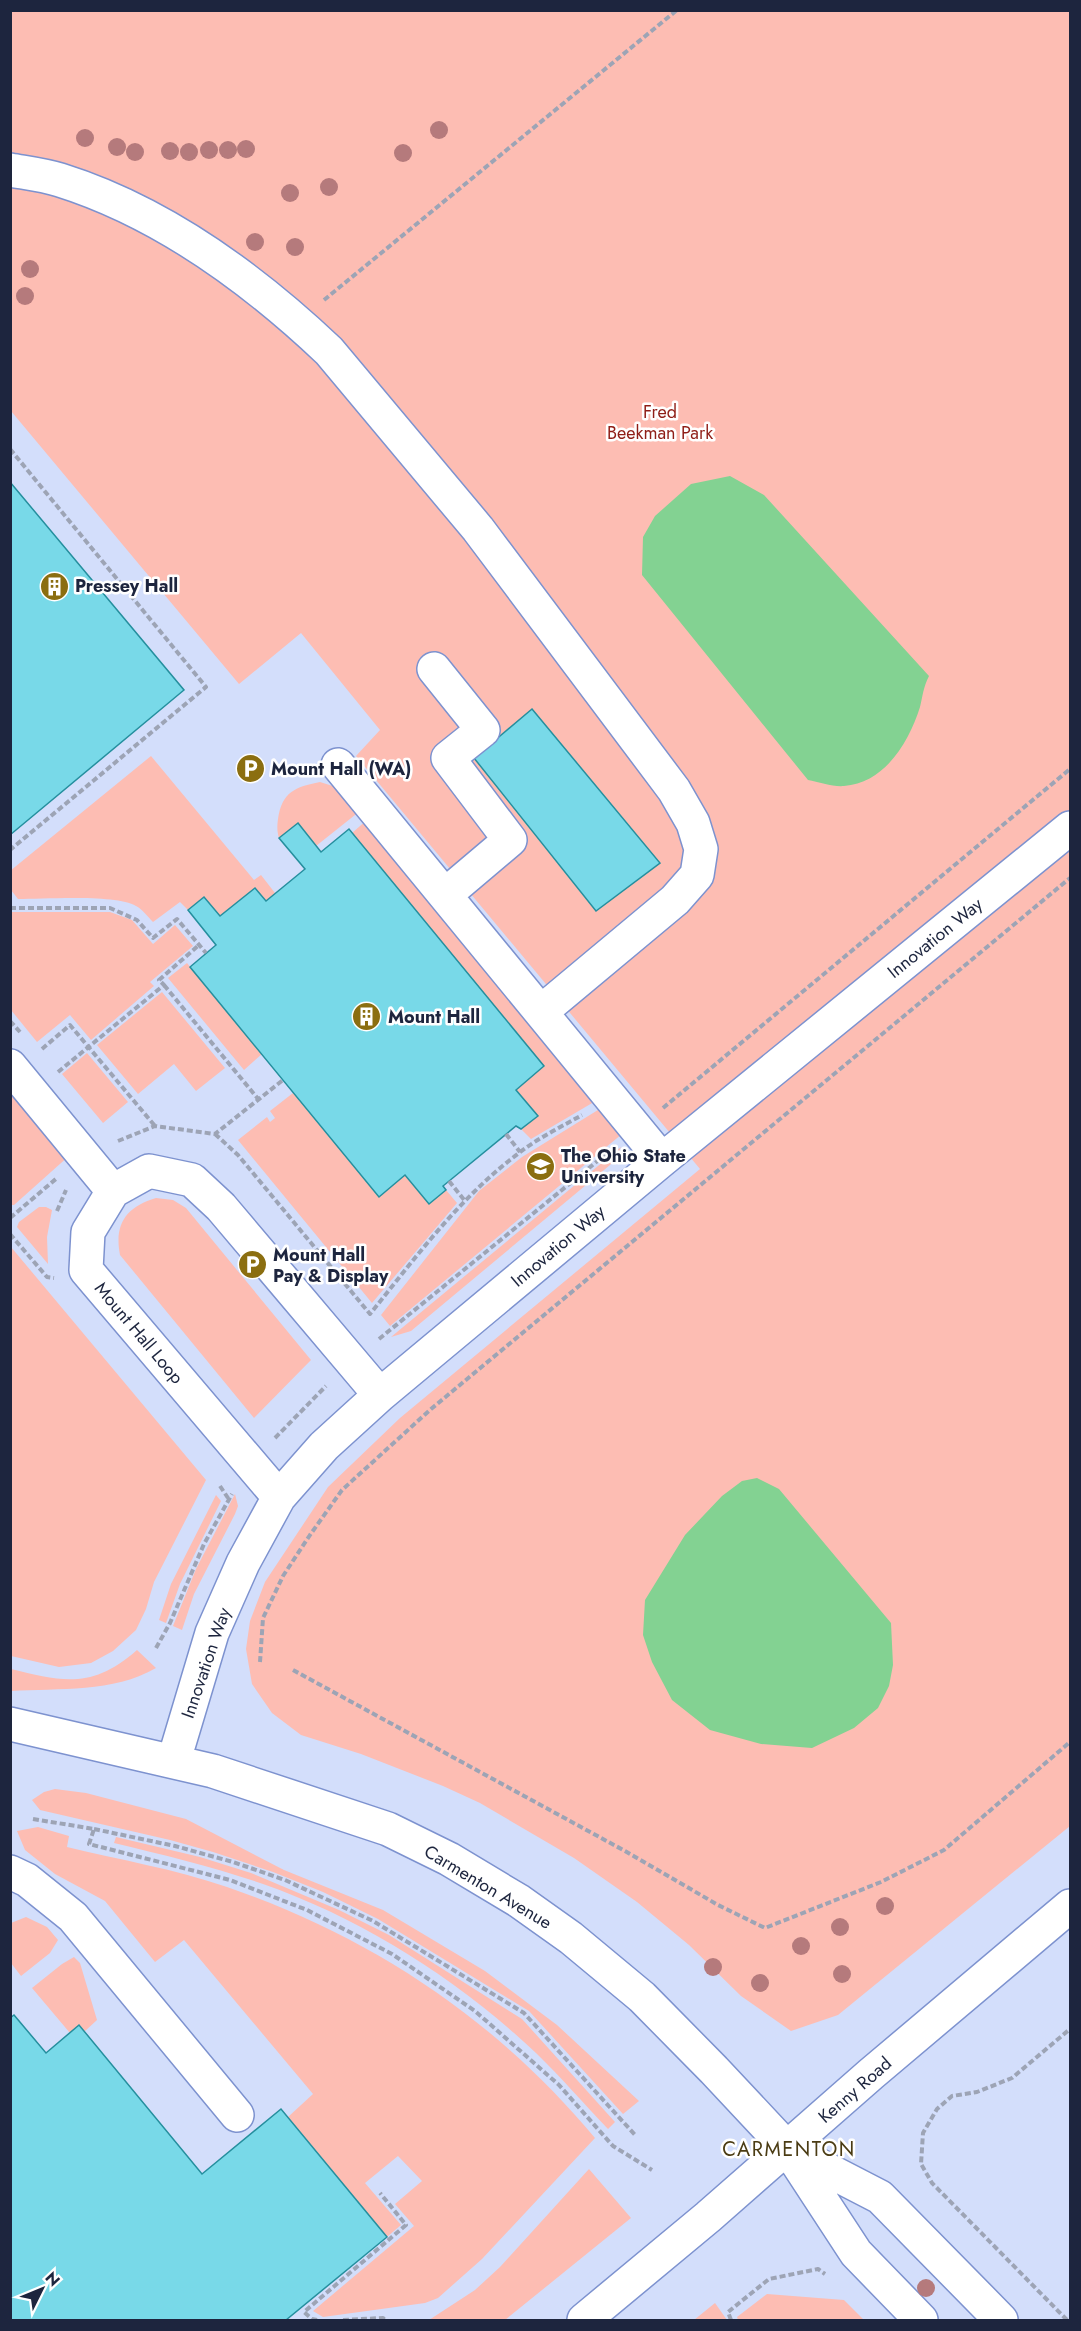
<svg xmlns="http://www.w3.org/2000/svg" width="1081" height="2331" viewBox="0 0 1081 2331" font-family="Jost,sans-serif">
<rect width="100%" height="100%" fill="#e4eaf7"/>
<!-- built -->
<path fill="#d3defb" d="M11,11H1070V2320H11Z"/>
<!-- green -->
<path fill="#fdbdb3" d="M11,11H1070V1826L838,2015L791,2031L741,1996L689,1945L637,1902L574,1858L480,1803L443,1786L361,1754L301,1735L272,1713L252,1684L246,1649L250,1621L265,1582L328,1487L400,1418L700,1169L356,756L380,730L301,633L239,684L11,411Z
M151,756L254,880L261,875L275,893L266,901L255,888L220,916L204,897L188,910L180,902L153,922C148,917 142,909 136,906C116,894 45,899 18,899L11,890L10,871Z
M320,782L339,788L360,811L316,846L298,824L279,838C277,831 277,827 278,819C282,792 295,787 320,782Z
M368,819L599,1099L531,1139L521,1129L537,1116L516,1090L544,1066L352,833Z
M10,912H110L132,920L153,944L175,925L193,946L150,982L154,986L91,1040L70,1015L37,1042L11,1010Z
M187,963L262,1054L244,1070L168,978Z
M162,992L225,1068L196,1091L174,1064L138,1094L97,1045Z
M87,1053L128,1102L103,1123L62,1074Z
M10,1083L70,1155L14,1205H11Z
M293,1093L379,1197L405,1175L429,1204L446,1190L457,1203L372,1303L238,1140L267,1117L270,1122L275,1118L270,1111Z
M606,1105L622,1134L390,1326L381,1315L479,1191L522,1157Z
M621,1147L616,1158L610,1165L411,1331L391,1337Z
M156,1198L173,1200L186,1208L311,1360L254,1418L120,1255C114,1224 126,1207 156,1198Z
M39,1207H46L52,1210L47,1237L48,1264L17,1227L19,1222Z
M11,1247L206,1480L154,1582L146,1609L136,1630L113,1651L91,1663L59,1667L11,1656Z
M235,1494L238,1506L235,1514L194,1594L182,1630L173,1626L196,1569Z
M216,1495L221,1501L180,1584L166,1623L159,1620L171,1584Z
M137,1650L156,1668C113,1693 59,1688 11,1691V1669C63,1682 93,1689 137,1650Z
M55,1789L86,1793L186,1819L284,1870L383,1910L485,1971L557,2025L639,2101L623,2114L529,2011L378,1919L323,1892L273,1872L213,1852L170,1840L40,1810L32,1800L44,1792Z
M38,1827L69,1836L67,1847C120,1860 175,1869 227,1887C372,1937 497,2020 595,2138L482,2259L438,2298L425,2303L323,2317L313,2311L414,2226L395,2204L422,2181L398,2156L365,2183L401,2225L387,2237L288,2117L313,2094L184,1940L155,1962L105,1901L55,1874L25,1850L17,1831Z
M116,1837L200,1857L251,1873L339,1910L389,1935L522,2019L615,2122L608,2129C584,2104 561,2077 536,2053C459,1980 363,1919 263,1884C214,1867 164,1855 114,1843Z
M26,1917L47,1927L58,1940L50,1953L21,1976L11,1963V1923Z
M74,1957L80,1963L97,2020L84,2032L70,2033L32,1988L62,1964Z
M589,2169L631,2218L505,2320H429L475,2290L500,2267Z
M767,2294L844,2300L864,2320H738L737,2317Z
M715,2303L727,2320H694Z"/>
<!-- water -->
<path fill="#83d292" d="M730,476L764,495L929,676C923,688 923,695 920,707C909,742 885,783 844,786C833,787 819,782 808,780L642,575L643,537L655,516L691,484Z
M757,1478L779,1489L891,1623L893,1665L889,1686L878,1708L854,1728L812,1748L761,1744L710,1730L672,1700L652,1662L643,1635L645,1600L685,1535L722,1496L742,1481Z"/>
<!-- building -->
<path fill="#78d9e8" stroke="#258f9e" stroke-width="1.5" d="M10,482L184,690L10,835Z
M532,709L660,863L596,911L474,758Z
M298,823L321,852L349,829L544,1066L516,1090L538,1116L521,1129L516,1126L443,1186L446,1190L429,1204L405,1175L379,1197L190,967L216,945L188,910L204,897L220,916L255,888L266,901L305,869L279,838Z
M14,2015L46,2053L79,2025L202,2174L281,2109L387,2237L286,2320H10V2018Z"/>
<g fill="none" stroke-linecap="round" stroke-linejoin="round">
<defs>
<path id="minor" d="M10,170C27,173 44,175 60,180C162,212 253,279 329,351L478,529L674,790L693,823L701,849L697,875L675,900L542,1011
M434,669L483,730L448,758L510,840L445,895
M338,765L662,1160
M10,1066L113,1191
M279,1497L86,1270L88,1232L113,1191L149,1171L192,1180L221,1207L380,1395
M10,1724L213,1771L388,1829L449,1859L519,1901L571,1938L642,1997L714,2070L788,2149L856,2253L921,2320
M174,1760L212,1633L243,1563L279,1497L324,1446L380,1395L662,1160L1070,828
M10,1872L27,1880L73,1917L237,2115
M789,2150L880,2197L1001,2320
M584,2320L708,2217L871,2074L1070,1906"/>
</defs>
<!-- minor casing -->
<use href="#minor" stroke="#7d92cf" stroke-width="36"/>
<!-- path -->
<path stroke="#9da4b5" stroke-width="4" stroke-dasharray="6 3" stroke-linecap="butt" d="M324,300L677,10
M10,449L206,687L10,850
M10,908H110L137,920L153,938L177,919L206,953
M164,985L259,1100
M10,1021L20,1032
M42,1049L70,1025L155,1126
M58,1072L164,985L159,980L199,945
M663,1108L1070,769
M215,1134L238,1155L370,1314C416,1257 460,1197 519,1153C538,1138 561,1127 582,1115
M506,1134L520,1152
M118,1141L155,1126L215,1134L283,1080
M449,1181L465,1201
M57,1211L66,1190
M10,1218L57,1178
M10,1234L47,1277L54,1278
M379,1339L611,1150
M275,1438L326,1386
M220,1486L228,1498
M156,1648L170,1623L204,1544L232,1494
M260,1662L263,1618L283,1576L310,1535L342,1490L431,1409L1070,878
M293,1670L625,1851L718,1905L765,1928L881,1882L944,1850L1070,1742
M33,1819L94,1829L89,1844L230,1880L307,1910L392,1954L475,2011L559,2085L613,2146L652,2170
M94,1829L175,1846L233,1862L285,1880L373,1921L524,2013L636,2136
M317,2320L312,2319L304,2312L406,2225L380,2193
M343,2320L383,2318L385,2320
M731,2320L728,2312L769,2279L818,2269L825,2274
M1067,2320L932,2183L921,2164L923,2133L937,2109L952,2096L977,2092L1012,2078L1070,2029"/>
<!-- minor -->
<use href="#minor" stroke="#fff" stroke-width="33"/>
</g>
<!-- trees -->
<g fill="#b57a7c">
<circle cx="439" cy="130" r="9"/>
<circle cx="85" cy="138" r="9"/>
<circle cx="117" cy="147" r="9"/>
<circle cx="246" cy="149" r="9"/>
<circle cx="209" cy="150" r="9"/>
<circle cx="228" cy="150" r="9"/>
<circle cx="170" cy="151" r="9"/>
<circle cx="135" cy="152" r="9"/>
<circle cx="189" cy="152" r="9"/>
<circle cx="403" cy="153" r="9"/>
<circle cx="329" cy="187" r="9"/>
<circle cx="290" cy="193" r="9"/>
<circle cx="255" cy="242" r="9"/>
<circle cx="295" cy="247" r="9"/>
<circle cx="30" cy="269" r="9"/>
<circle cx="25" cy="296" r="9"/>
<circle cx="885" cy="1906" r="9"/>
<circle cx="840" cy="1927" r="9"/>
<circle cx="801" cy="1946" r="9"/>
<circle cx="713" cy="1967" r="9"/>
<circle cx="842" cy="1974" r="9"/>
<circle cx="760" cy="1983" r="9"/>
<circle cx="926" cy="2288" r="9"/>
</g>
<!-- icons -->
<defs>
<symbol id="building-disc" viewBox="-11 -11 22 22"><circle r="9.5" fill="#8b6e10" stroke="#fff"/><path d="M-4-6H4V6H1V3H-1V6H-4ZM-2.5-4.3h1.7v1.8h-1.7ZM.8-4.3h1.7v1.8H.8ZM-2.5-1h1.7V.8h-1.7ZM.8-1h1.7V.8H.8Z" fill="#fff"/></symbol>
<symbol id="parking-disc" viewBox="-11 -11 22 22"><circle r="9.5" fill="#8b6e10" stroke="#fff"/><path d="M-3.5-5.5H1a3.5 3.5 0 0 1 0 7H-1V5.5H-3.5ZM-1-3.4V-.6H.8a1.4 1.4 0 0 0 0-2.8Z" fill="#fff"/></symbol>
<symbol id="university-disc" viewBox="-11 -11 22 22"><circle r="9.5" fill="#8b6e10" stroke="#fff"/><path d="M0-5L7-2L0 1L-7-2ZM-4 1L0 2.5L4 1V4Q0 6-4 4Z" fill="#fff"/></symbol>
</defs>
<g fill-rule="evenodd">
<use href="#building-disc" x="38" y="570" width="33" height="33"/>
<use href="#parking-disc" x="234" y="752" width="33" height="33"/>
<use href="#building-disc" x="350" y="1000" width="33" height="33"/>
<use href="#university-disc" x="524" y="1150" width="33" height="33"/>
<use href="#parking-disc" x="236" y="1248" width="33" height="33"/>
</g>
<g text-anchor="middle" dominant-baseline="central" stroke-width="5" stroke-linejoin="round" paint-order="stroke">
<!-- park labels -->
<g font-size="18" fill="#8f1e17" stroke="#fff">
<text x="660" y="412">Fred<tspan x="660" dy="21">Beekman Park</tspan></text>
</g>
<!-- poi labels -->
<g font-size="18" font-weight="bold" fill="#1d253e" stroke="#fff" text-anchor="start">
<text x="75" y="586">Pressey Hall</text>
<text x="271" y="769">Mount Hall (WA)</text>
<text x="388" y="1017">Mount Hall</text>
<text x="561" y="1156">The Ohio State<tspan x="561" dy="21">University</tspan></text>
<text x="273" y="1255">Mount Hall<tspan x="273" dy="21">Pay &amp; Display</tspan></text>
</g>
<!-- street labels -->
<g font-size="18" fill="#1d253e" stroke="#fff">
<text transform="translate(935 938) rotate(-39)">Innovation Way</text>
<text transform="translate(558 1246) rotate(-40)">Innovation Way</text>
<text transform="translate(139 1333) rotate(50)">Mount Hall Loop</text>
<text transform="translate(206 1663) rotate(-71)">Innovation Way</text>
<text transform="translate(488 1887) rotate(31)">Carmenton Avenue</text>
<text transform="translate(855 2090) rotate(-41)">Kenny Road</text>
</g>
<!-- neighbourhood labels -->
<g font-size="20" letter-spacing="1.5" fill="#4b3c14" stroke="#fff">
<text x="789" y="2149">CARMENTON</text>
</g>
</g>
<!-- border -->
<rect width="1081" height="2331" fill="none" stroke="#1d253e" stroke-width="24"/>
<!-- north arrow -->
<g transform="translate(42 2289) rotate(47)" stroke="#ffffff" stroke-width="4.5" paint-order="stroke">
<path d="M0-4.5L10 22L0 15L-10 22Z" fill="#1d253e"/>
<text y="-9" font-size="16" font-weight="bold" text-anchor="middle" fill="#1d253e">N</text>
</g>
</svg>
